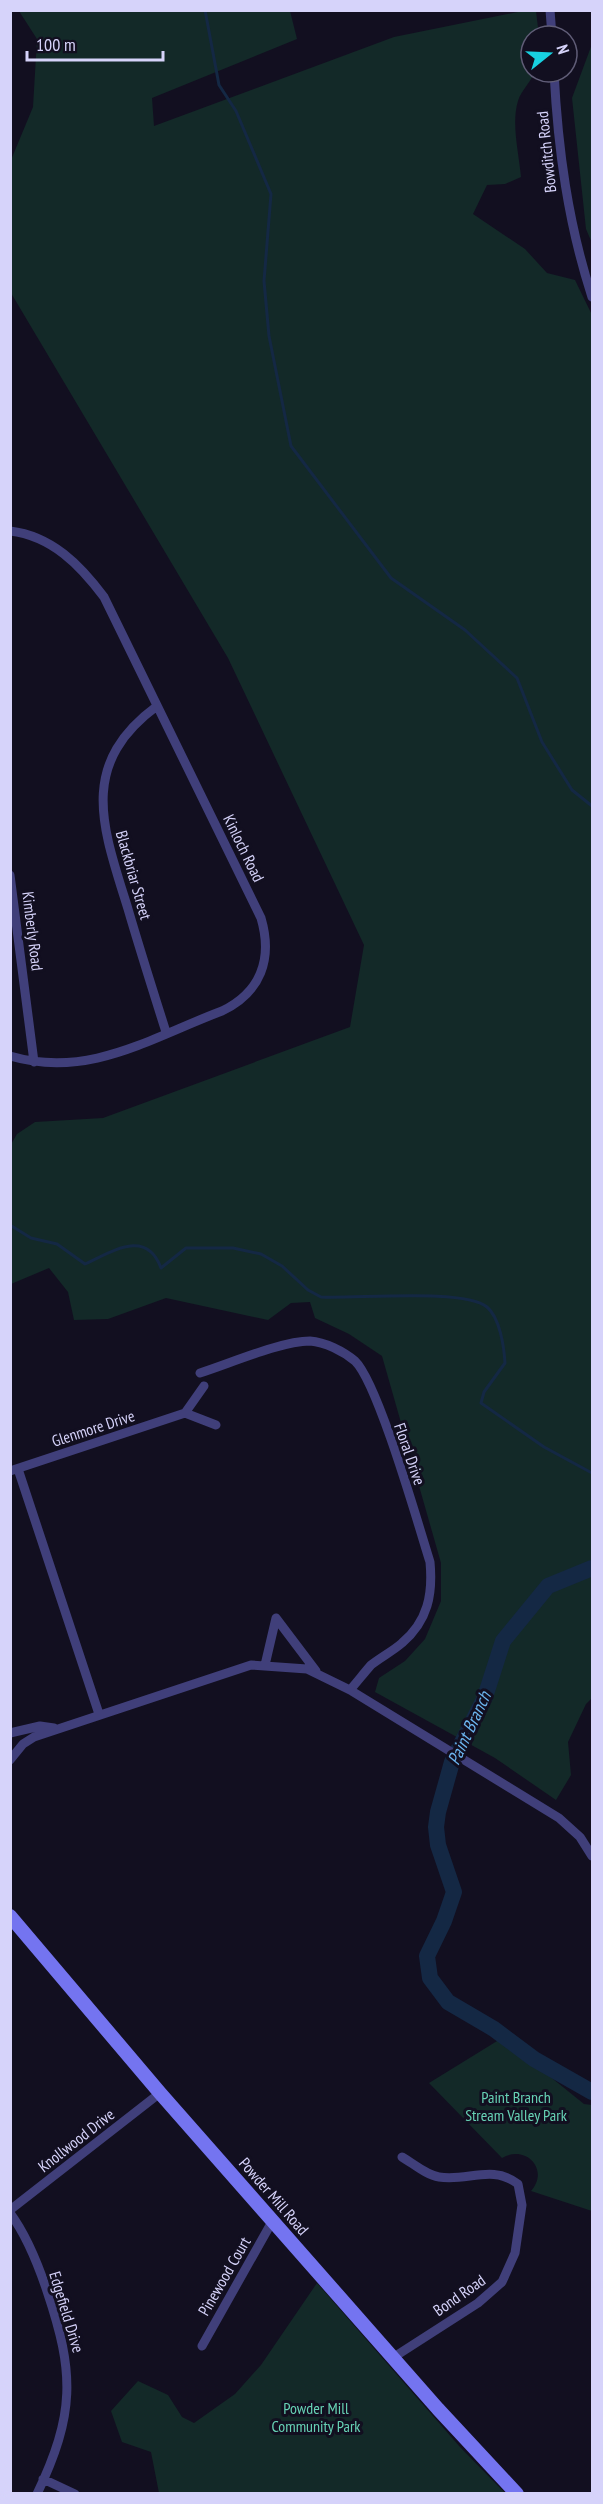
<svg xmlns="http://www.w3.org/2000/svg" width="603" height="2504" viewBox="0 0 603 2504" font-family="'PT Sans Narrow',sans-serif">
<rect width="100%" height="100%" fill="#120f20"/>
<!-- green -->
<path fill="#132928" d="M19,11H290L297,39L152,98L154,126L394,37L523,11H536L539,36H531V72H534C531,83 521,90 518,101C511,123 519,154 521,177L505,184L487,185L473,214L525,249L547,273L575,280L592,315V1698L586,1704L568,1742L571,1775L556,1800L495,1758L375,1692L379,1678L405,1661L425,1639L441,1601V1563L382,1356L349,1334L315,1318L310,1302L291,1303L268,1320L166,1298L108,1319L74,1320L68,1292L49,1268L11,1284L10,1146L17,1134L35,1122L103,1118L350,1027L364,945L228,658L11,293V160L33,107L37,39Z
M592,44V243L586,229L572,98Z
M502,2038L584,2104L592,2105V2211L531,2191C550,2170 526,2144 502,2158L429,2083Z
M317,2283L460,2447L505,2493H159L151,2452L122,2442L111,2411L138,2381L168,2395L182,2417L194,2423L235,2394L261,2365Z"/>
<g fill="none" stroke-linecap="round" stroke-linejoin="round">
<!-- stream -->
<path stroke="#142844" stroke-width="3" d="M205,10L219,85L236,111L271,194L264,281L269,336L291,446L391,578L465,630L517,678L542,742L572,790L592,806
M10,1225L31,1238L57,1244L85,1264C112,1252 146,1228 161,1268L186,1248H233L261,1254L282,1266L308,1290L321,1297C355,1299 465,1288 487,1307C500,1318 504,1347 505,1363L484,1392L481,1403L544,1447L592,1473"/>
<!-- river -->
<path stroke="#142844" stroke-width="16" d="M592,1568L548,1586L503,1641L485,1697L452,1762L438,1812L436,1827L438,1845L454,1892L444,1921L427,1956L430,1978L448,2002L494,2029L534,2059L592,2092"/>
<!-- street -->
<path stroke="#403f7a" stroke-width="9" d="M550,10L552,36
M554,72C558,150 568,223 592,297
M10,531C52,536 80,565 104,597L261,918C273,959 261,992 222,1011C150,1038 89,1079 10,1056
M157,706C77,765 103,828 128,909C140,950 153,991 166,1032
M10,875L34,1062
M200,1373C229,1364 281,1341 310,1341C325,1342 343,1351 355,1361C378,1383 418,1524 430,1562C433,1594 428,1621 402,1643C393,1651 381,1657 371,1665C364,1673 357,1682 350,1690
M185,1413L216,1425
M18,1469L99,1714
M10,1471L185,1413L204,1386
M276,1618L316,1671
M265,1665L276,1618
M10,1733L40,1726L54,1728
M10,1760L23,1744L34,1737L251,1665L307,1669L350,1690L559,1818L580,1837L592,1856
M10,2210L160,2093
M10,2213C27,2236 38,2264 47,2291C75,2374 75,2414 37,2494
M202,2346L273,2220
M394,2357L478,2303L502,2282L515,2253L522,2205L518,2184C492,2164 467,2182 439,2177C426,2175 414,2164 402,2157
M43,2479L75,2494"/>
<!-- secondary -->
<path stroke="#7474f0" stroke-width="14" d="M10,1916L160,2093L438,2409L517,2494"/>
</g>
<g text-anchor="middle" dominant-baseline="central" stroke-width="6" stroke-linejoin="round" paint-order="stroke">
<!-- street labels -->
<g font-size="16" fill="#d6d3fa" stroke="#120f20">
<text transform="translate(546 152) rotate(-96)">Bowditch Road</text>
<text transform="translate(244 848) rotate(64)">Kinloch Road</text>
<text transform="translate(134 875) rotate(74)">Blackbriar Street</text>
<text transform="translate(33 931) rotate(83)">Kimberly Road</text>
<text transform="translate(93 1428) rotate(-18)">Glenmore Drive</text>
<text transform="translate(410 1454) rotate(71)">Floral Drive</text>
<text transform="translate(76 2140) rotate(-38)">Knollwood Drive</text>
<text transform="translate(274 2196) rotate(49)">Powder Mill Road</text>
<text transform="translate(224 2276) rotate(-60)">Pinewood Court</text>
<text transform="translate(459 2295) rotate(-35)">Bond Road</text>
<text transform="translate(67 2312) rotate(73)">Edgefield Drive</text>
</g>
<!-- park labels -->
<g font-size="16" fill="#67d2b5" stroke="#120f20">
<text x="516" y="2097">Paint Branch<tspan x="516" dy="18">Stream Valley Park</tspan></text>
<text x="316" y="2408">Powder Mill<tspan x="316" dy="18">Community Park</tspan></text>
</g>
<!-- water labels -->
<g font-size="18" font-style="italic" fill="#6cb5ef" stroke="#120f20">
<text transform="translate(469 1728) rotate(-65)">Paint Branch</text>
</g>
</g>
<!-- border -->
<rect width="603" height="2504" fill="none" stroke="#d6d3fa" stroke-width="24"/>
<!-- north arrow -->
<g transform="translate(549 54) rotate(72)"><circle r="28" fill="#120f20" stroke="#605d77" stroke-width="1.5"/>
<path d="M0-4.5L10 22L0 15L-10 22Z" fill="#18d1e1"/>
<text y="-9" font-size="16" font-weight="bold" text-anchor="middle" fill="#d6d3fa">N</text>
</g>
<!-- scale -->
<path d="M27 51v9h136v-9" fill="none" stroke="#d6d3fa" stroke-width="3"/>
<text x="36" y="51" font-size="18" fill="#d6d3fa" stroke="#120f20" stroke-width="4.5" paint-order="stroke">100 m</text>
</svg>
